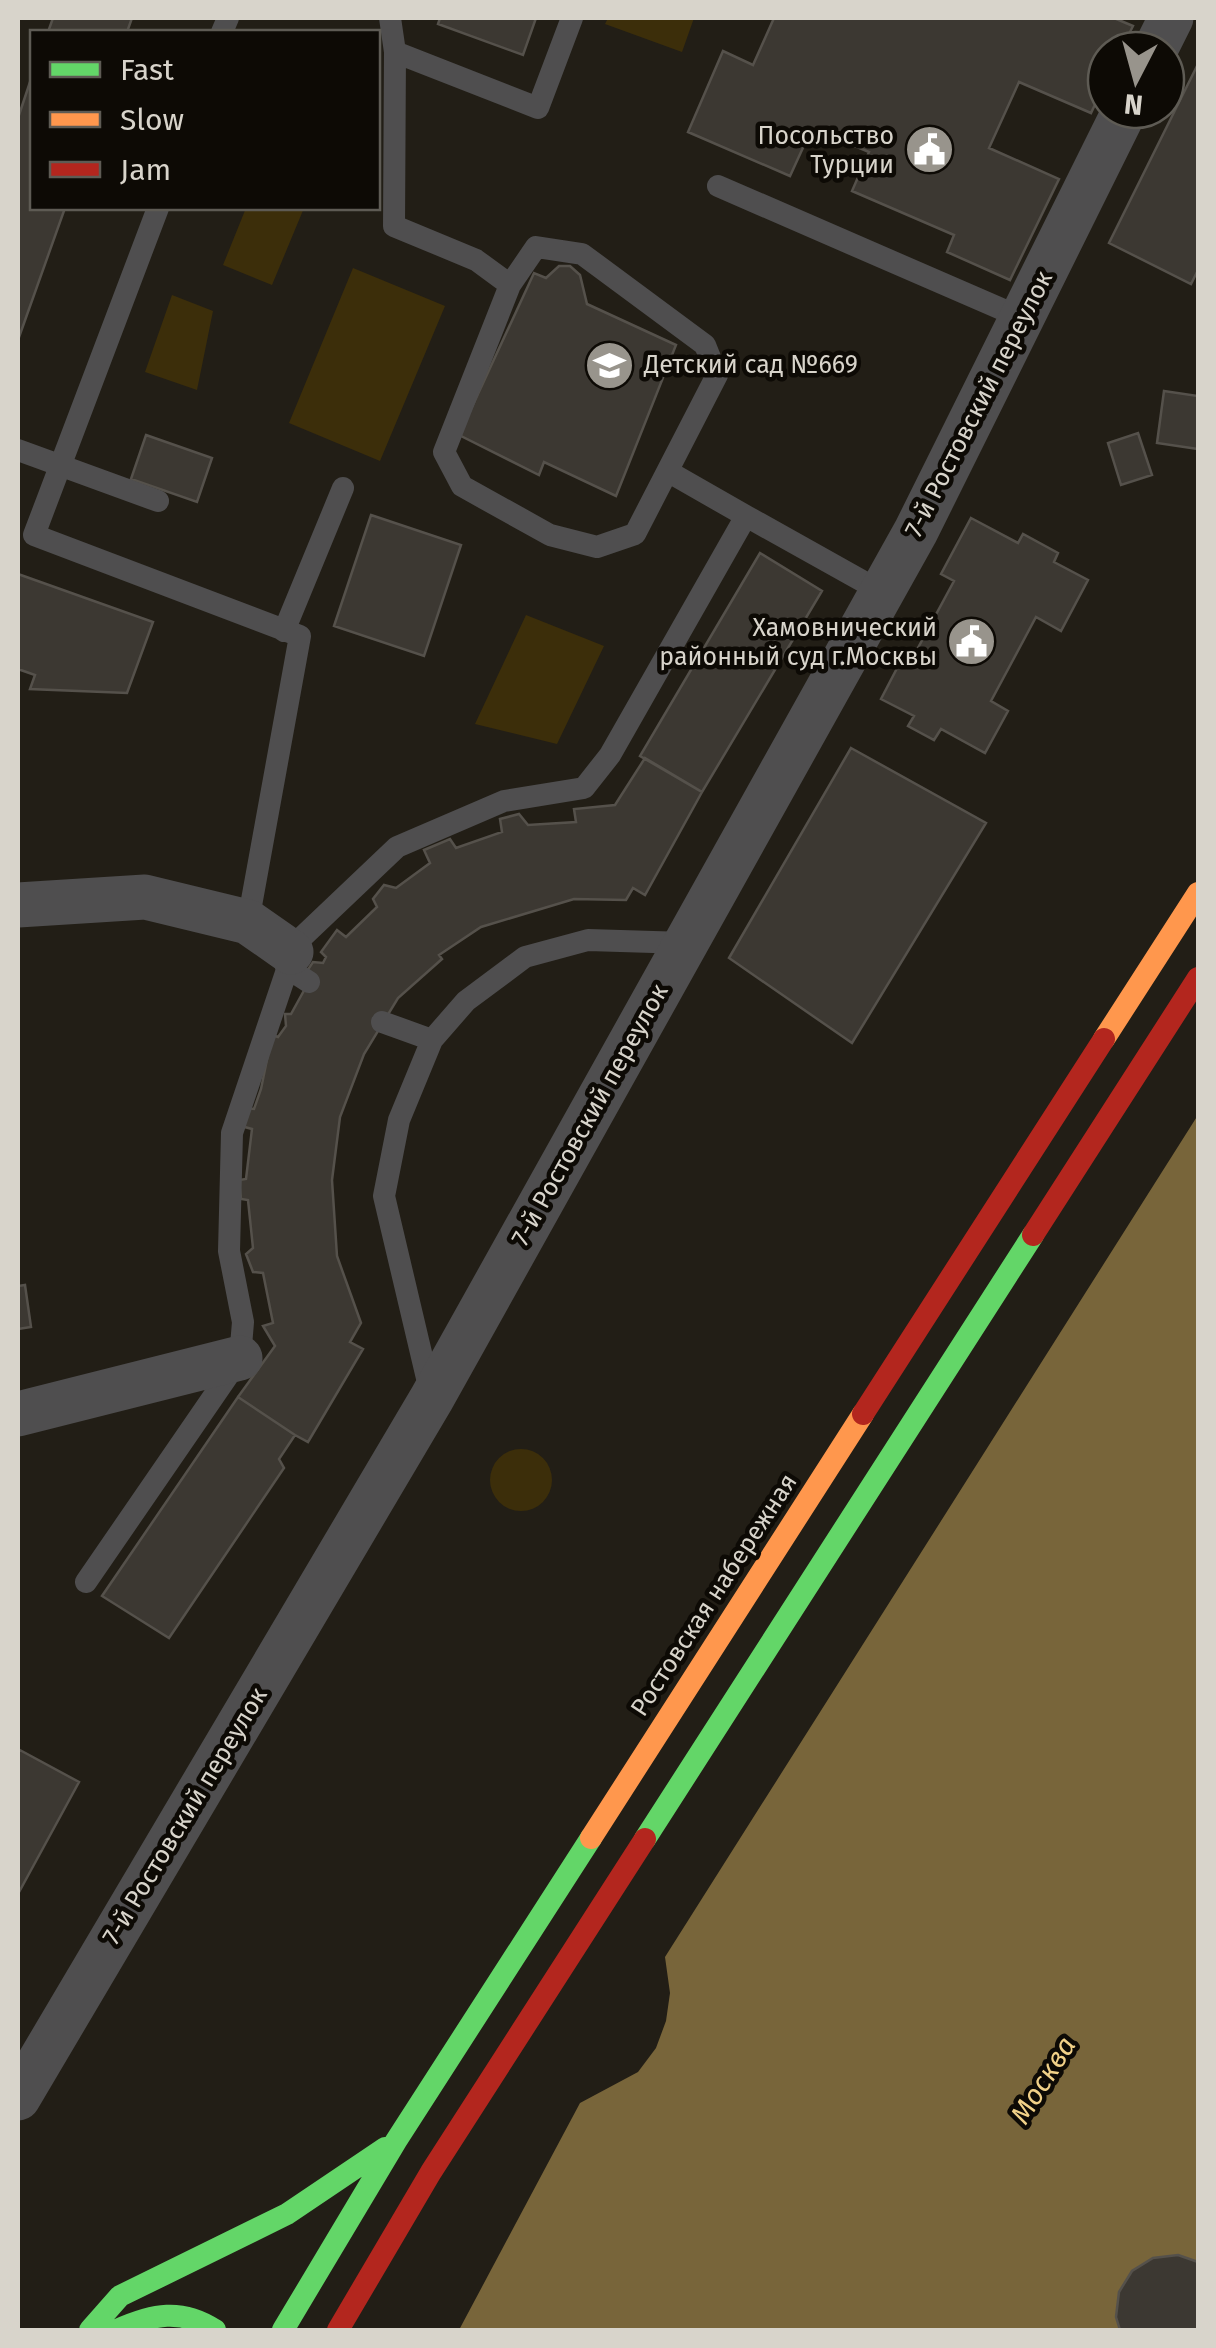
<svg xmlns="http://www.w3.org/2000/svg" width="1216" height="2348" viewBox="0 0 1216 2348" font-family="'Fira Sans',sans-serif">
<rect width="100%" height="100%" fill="#221e16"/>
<!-- green -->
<path fill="#3c2e0a" d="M608,18H694L682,52L605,24Z
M246,208H304L272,285L223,265Z
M353,268L445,306L380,461L289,423Z
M172,295L213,311L197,390L145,372Z
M526,615L604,646L557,744L475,724Z
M490 1480a31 31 0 1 1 62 0a31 31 0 1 1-62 0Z"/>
<!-- water -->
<path fill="#78653a" d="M1198,1115V2330H459L580,2103L638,2072L656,2048L666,2021L670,1993L665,1957Z"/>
<!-- building -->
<path fill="#3c3832" stroke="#55514b" stroke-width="2.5" d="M53,18H132L127,32H48Z
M440,18H536L523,55L438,24Z
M774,18H1114L1133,26L1121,50H1106V81L1091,113L1019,82L989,148L1059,179L1010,280L947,252L954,235L852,191L869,152L812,128L790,176L688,132L723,51L753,65Z
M1198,64V270L1191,284L1109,243Z
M32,76V208H65L18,340V118Z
M559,266H570L580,275L587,304L676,345L616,496L544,462L539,475L459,435L534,273L546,278Z
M1164,391L1198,396V449L1157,443Z
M1138,433L1152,475L1121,485L1108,443Z
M146,435L212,458L197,502L131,479Z
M371,515L461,545L424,656L334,626Z
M971,518L1018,543L1023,534L1058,553L1054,562L1088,580L1061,631L1036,617L991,701L1008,711L985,753L941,729L934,740L908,726L914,716L881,699L905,653L913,657L954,581L941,574Z
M760,553L822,591L702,792L640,756Z
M18,574L153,622L127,693L30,689L35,675L18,669Z
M851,748L986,823L852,1043L729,958Z
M645,758L702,792L645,895L633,888L626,900L574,899L481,927L439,955L442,959L398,998L364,1054L340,1117L332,1180L337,1256L361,1323L350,1342L363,1349L308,1442L295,1435L238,1397L275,1346L263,1326L273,1323L263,1273L253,1272L246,1254L253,1248L248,1200L241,1199L239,1180L246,1179L252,1129L241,1126L245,1108L254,1109L261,1089L272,1035L278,1037L286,1026L285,1014H291L312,976L307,971L313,962L323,963L326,957L321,952L337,930L346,937L377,907L373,899L384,885L396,888L430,863L424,850L450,839L456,848L502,832L500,819L519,814L528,825L576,822L574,809L615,805Z
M25,1285L31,1327L18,1329V1286Z
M238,1397L295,1435L279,1459L284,1468L169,1638L102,1596Z
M18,1749L79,1782L18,1894Z
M1178,2255L1198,2262V2330H1120L1116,2317L1119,2292L1132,2271L1153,2258Z"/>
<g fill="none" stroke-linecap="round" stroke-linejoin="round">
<!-- lane -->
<path stroke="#4f4e4f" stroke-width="22" d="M390,18L395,52L538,108L572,18
M222,32L228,18
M395,52L394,226L476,260L510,285
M718,186L1022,318
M158,208L34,535L300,636L248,922
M536,247L582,254L705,345L717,375L635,534L597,547L550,535L462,486L444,452L510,285Z
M18,450L158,501
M669,472L746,516
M284,631L343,488
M286,967L309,982
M382,1022L432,1040
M431,1395L384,1196L399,1120L432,1040L466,1001L525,957L588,940L686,943
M86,1582L240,1358L243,1322L229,1251L232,1133L296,943L397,847L504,801L584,788L610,755L746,516L882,592"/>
<!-- street -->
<path stroke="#4f4e4f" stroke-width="45" d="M1155,50L1171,18
M18,905L145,897L248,922L291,952
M18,1414L240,1358
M18,2098L432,1398L916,531L1125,110"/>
<!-- fast -->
<path stroke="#63d668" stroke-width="22" d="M645,1839L1033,1235
M90,2330L120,2296L287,2214L385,2148
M117,2330C153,2314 181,2308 215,2330
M283,2330L396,2141L591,1838"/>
<!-- slow -->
<path stroke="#ff974d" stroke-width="22" d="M1104,1039L1198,893
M591,1838L863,1414"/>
<!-- jam -->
<path stroke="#b3261e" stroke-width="22" d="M1033,1235L1198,978
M863,1414L1104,1039
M338,2330L431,2172L645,1839"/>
</g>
<!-- icons -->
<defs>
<symbol id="civic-disc" viewBox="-11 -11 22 22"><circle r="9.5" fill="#98948c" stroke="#0d0a05"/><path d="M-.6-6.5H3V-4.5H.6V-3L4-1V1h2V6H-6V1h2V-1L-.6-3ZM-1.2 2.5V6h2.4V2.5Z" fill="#fff"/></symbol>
<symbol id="school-disc" viewBox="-11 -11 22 22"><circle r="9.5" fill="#98948c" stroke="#0d0a05"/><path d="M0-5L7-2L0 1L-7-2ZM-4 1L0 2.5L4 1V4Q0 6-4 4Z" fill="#fff"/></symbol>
</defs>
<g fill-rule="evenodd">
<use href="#civic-disc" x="902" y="122" width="55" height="55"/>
<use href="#school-disc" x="582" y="338" width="55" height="55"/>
<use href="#civic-disc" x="944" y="614" width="55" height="55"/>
</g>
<g text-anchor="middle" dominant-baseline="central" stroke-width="9" stroke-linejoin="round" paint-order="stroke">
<!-- poi labels -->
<g font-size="25" fill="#d8d4cb" stroke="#0d0a05" text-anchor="end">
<text x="894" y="136">Посольство<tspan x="894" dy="29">Турции</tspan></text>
<text x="644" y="365" text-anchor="start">Детский сад №669</text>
<text x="937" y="628">Хамовнический<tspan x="937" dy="29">районный суд г.Москвы</tspan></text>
</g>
<!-- street labels -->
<g font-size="25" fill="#d8d4cb" stroke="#0d0a05">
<text transform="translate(979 404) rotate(-63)">7-й Ростовский переулок</text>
<text transform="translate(590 1115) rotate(-61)">7-й Ростовский переулок</text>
<text transform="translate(714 1595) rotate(-57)">Ростовская набережная</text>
<text transform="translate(185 1816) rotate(-59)">7-й Ростовский переулок</text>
</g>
<!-- water labels -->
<g font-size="28" font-style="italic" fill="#f1d188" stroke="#0d0a05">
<text transform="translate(1043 2080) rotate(-58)">Москва</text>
</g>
</g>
<!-- border -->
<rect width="1216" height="2348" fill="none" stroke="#d8d4cb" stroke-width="40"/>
<!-- legend -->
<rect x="30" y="30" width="350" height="180" fill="#0d0a05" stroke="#5e5b54" stroke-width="2.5"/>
<rect x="50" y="62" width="50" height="15" fill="#63d668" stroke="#5e5b54" stroke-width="2.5"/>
<text x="120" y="80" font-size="30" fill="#d8d4cb">Fast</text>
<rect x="50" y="112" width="50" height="15" fill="#ff974d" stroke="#5e5b54" stroke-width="2.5"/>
<text x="120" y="130" font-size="30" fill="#d8d4cb">Slow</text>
<rect x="50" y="162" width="50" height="15" fill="#b3261e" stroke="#5e5b54" stroke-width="2.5"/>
<text x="120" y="180" font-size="30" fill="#d8d4cb">Jam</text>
<!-- north arrow -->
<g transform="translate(1136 80) rotate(186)"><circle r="48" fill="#0d0a05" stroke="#5e5b54" stroke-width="2.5"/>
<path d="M0-8L18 38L0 25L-18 38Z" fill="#98948c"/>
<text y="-15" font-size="28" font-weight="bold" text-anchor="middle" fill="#d8d4cb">N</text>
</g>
</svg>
